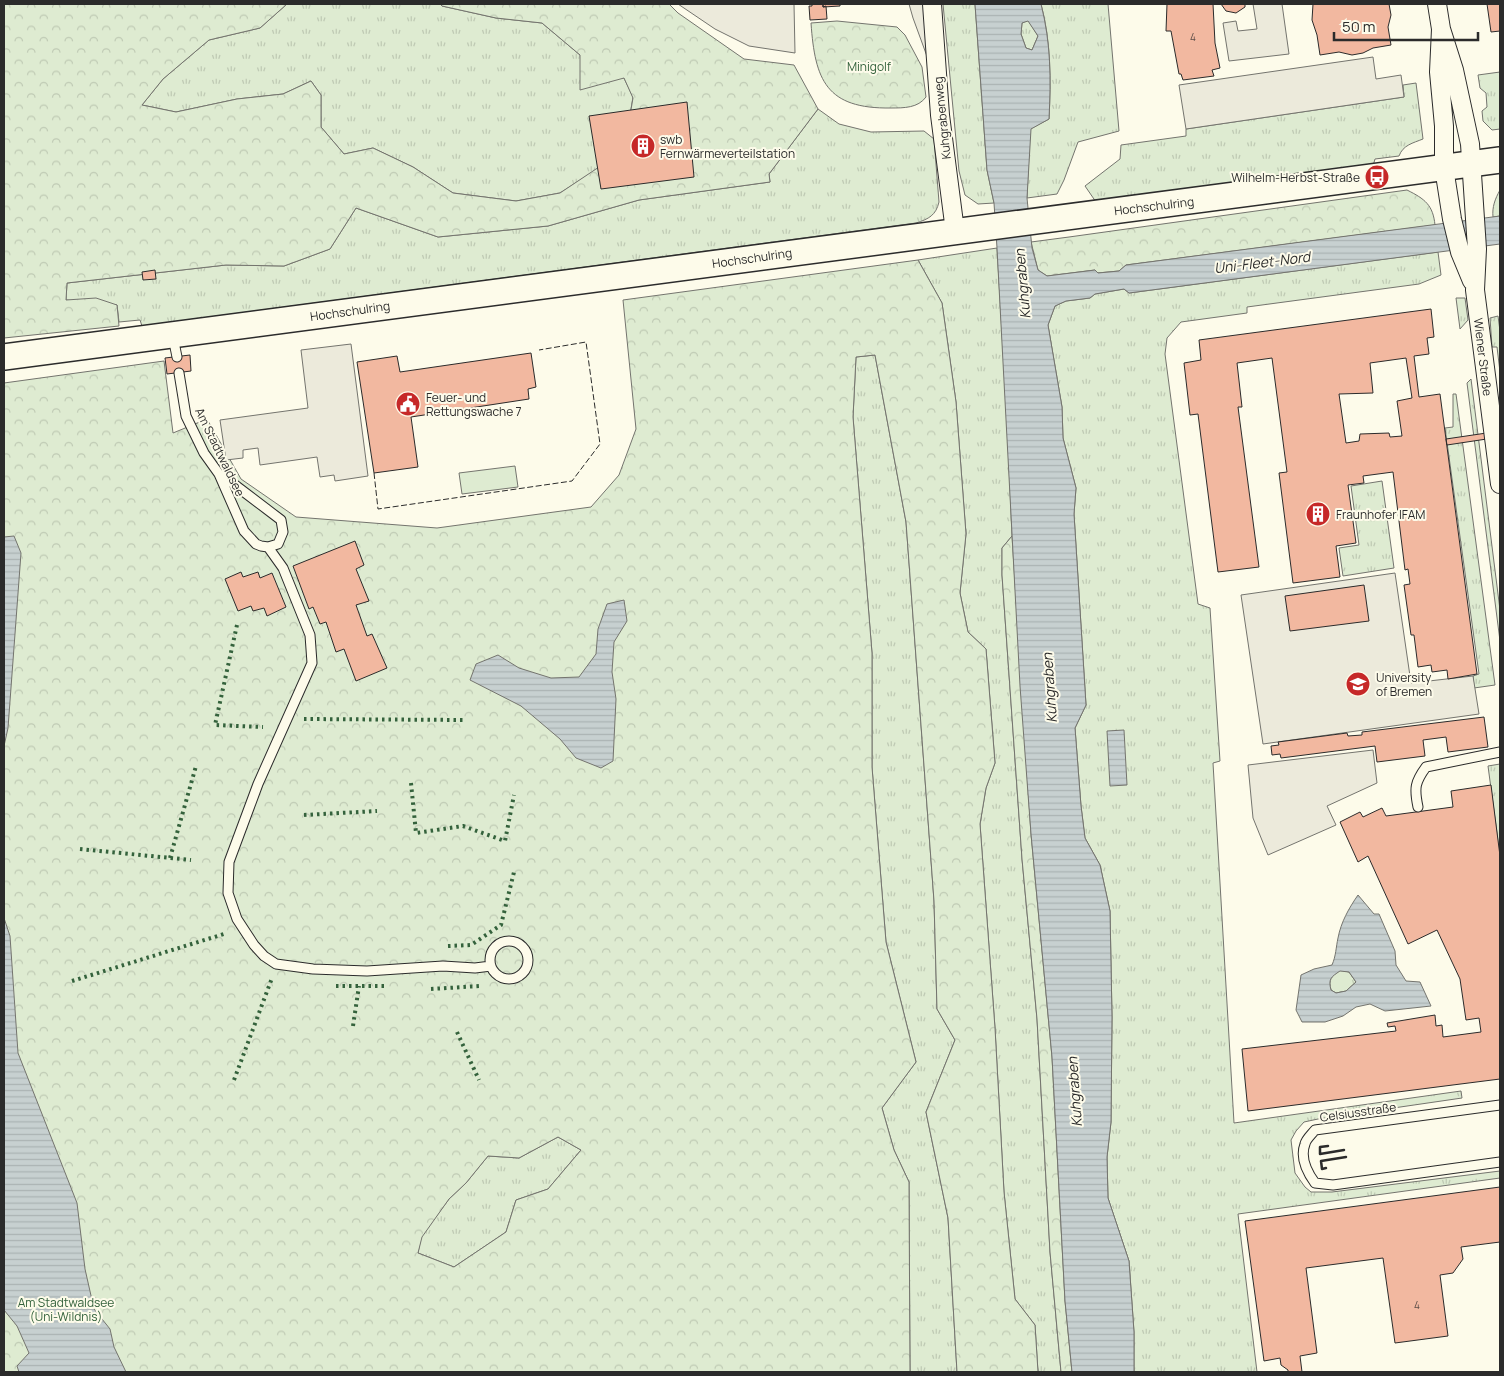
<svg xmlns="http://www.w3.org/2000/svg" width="1504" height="1376" viewBox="0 0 1504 1376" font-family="Manrope,sans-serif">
<defs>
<pattern id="grass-tufts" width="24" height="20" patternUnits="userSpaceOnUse" patternTransform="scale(1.25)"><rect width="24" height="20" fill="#deebd1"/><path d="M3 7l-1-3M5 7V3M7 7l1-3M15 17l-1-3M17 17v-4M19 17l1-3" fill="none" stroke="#bfcab4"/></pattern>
<pattern id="forest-crowns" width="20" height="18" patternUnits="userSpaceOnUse" patternTransform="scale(1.25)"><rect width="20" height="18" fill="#deebd1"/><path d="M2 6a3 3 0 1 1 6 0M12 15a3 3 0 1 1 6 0" fill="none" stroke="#bfcab4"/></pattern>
<pattern id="water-rules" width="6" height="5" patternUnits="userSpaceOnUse" patternTransform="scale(1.25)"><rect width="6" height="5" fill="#c7d0d0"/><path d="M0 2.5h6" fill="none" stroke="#abb3b3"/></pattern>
</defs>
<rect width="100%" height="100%" fill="#fdfbea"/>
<!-- grass -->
<path fill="url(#grass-tufts)" stroke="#74746e" d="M287,4H440L442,6L496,18L542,23L580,55L624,78L633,97L628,127L602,166L560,193L516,201L453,193L413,167L373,148L344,154L321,127V95L311,81L283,94L237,99L176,112L142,105L163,79L209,40L260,28Z
M943,4H975L987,170L994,203L978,204L965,195L959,171Z
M1041,4H1108L1119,131L1078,142L1064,180L1057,194L1027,198L1030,129L1049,119C1051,80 1051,41 1041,4Z
M1028,20L1038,36L1032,50L1026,48L1021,34L1022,23Z
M1500,72V129L1492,130L1483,121L1482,111L1487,107L1486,93L1480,88L1478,75Z
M1416,83L1423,139C1413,143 1403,145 1399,156L1375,159L1373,166L1096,202L1085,186L1120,159L1121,145L1186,136V129L1404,97L1403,85Z
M818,109L839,124L871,132L924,131L934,139L939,202C936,215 929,219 916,223L142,326L140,320L119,322L117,305L66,300L67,283L226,265L284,266L330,249L356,208L438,237L548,226L639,200L770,182L769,174Z
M1500,190V216L1493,217C1492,207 1495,199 1500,190Z
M997,248L1007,418L1012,536L1002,548V575L1022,859L1037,1019L1050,1252L1061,1372H1038L1035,1325L1015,1299L1004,1192L995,1028L980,824L986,788L995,763L986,649L968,632L960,593L966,534L956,402L942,303L918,260Z
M1438,252L1441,275L1419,284L1247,307V313L1181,322L1167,338L1165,354L1198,604L1210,608L1220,761L1213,763L1234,1123L1461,1091L1462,1098L1318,1119L1304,1122L1296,1131L1291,1140L1295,1173L1305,1187L1311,1192H1332L1500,1171V1178L1238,1214L1257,1372H1134V1332L1129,1261L1108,1198L1107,1157L1111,1122L1112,1017L1110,911L1100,865L1085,838L1081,806L1075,728L1086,705L1074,514L1076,488L1063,438L1062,407L1048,325L1055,306L1066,301L1090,298L1095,294L1124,289L1129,293Z
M1456,298H1465L1468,320L1460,329Z
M1498,316L1500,331V372L1497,347H1492L1490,318Z
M875,355L906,522L934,901L937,1009L955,1040L926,1112L948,1218L957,1372H910L909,1182L894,1150L882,1108L916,1062L886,942L872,767V653L853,417L856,357Z
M1471,379L1500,610V641L1467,383Z
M1453,394H1456L1495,685L1474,688L1473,676L1479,674L1445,428L1453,427Z
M1382,481L1394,568L1343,576L1339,548L1359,545L1351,486Z
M1500,764V856L1488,766Z
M1340,970L1349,972L1356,982L1346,991L1336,993L1331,990C1328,979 1331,977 1340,970Z
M558,1137L581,1150L548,1189L516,1200L506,1232L454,1267L418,1253L421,1237L449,1199L466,1183L488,1156L519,1158Z"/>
<!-- forest -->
<path fill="url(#forest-crowns)" stroke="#74746e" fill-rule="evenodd" d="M4,4H287L260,28L209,40L163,79L142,105L176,112L237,99L283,94L311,81L321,95V127L344,154L373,148L413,167L453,193L516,201L560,193L602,165L628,127L633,98L624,78L580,90V55L542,23L496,18L442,6L440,4H669L678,13L744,59L794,65L818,109L769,174L770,182L639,200L548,226L438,237L356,208L330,249L284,266L226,265L67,283L66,300L96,298L117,305L119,326L4,338Z
M837,21L897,27L905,35L922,67L926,97C918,108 904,108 891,108C826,109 815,80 811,23Z
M1407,190C1425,199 1433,205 1435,225L1126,265L1119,271L1097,273L1095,270L1047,276L1038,270L1031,242L1069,237Z
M918,260L942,303L956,402L966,534L960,593L968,632L986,649L995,763L986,788L980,824L995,1028L1004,1192L1015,1299L1035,1325L1038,1372H957L948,1218L926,1112L955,1040L937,1009L934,901L906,522L875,355L856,357L853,417L872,653V767L886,942L916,1062L882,1108L894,1150L909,1182L910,1372H4V383L164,361L173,433L207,419L241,479L296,517L437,528L591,507L619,475L636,429L623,300ZM558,1137L581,1150L548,1189L516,1200L506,1232L454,1267L418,1253L422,1237L449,1199L466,1183L488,1156L519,1158Z
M1012,536L1031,834L1052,1057L1065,1301L1072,1372H1061L1050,1252L1037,1019L1022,859L1002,575V548Z"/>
<!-- pitch -->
<path fill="#deebd1" stroke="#74746e" d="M515,466L518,487L462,494L459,473Z"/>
<!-- parking -->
<path fill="#eceadb" stroke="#74746e" d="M678,4H794L795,53L749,46L715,29Z
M909,4H926L928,59L913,18Z
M1253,4H1282L1289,54L1229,61L1223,23L1236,21L1238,31L1257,29Z
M1373,57L1376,79L1401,75L1404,97L1186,129L1179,85Z
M351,344L368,476L335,481L334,475L320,477L317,457L260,465L258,448L243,450V458L226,460L220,420L308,408L301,350Z
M1395,573L1411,683L1473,676L1479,714L1263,744L1241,595Z
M1373,750L1377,783L1327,806L1336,825L1268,855L1253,818L1248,765Z"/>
<!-- water -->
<path fill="url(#water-rules)" stroke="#74746e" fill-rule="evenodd" d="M975,4H1041C1051,44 1051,78 1049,119L1031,129L1027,198L1032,248L1038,270L1047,276L1095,270L1098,273L1119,271L1126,265L1500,216V244L1129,293L1124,289L1095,294L1090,298L1066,301L1055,306L1048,325L1062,407L1063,438L1076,488L1074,514L1086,705L1075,728L1081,806L1085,838L1100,865L1110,911L1112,1017L1111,1122L1107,1157L1108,1198L1129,1261L1134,1332V1372H1072L1065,1301L1052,1057L1031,834L1020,686L997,248L994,203L987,170ZM1028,21L1038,36L1032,50L1026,48L1021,34L1022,23Z
M14,536L21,553L8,728L4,746V537Z
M624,600L627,621L614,642L612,672L616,699L613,761L601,768L576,758L560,739L521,706L470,680L476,664L498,655L519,668L551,678L579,677L596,654L598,629L607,604Z
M1124,730L1127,785L1110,786L1107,731Z
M1358,895L1374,914H1379L1395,951L1396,965L1406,981L1420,982L1431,1006L1385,1011L1370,1004L1356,1007L1343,1016L1325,1022H1302L1296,1010L1301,975L1314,969L1332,965C1336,956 1336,947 1338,938C1341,922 1349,908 1358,895ZM1340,971L1349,972L1356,982L1346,991L1336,993L1331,990C1328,979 1331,977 1340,971Z
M4,918L10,936L18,1053L77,1203L85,1269L94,1309L110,1329L114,1347L126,1372H19L17,1366L29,1353L17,1326L4,1310Z"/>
<!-- building -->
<path fill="#f2b8a0" stroke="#2b2b2b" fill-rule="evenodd" d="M812,4H823V7L826,6L827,19L810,20L809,6H812Z
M823,4H840V6L823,7Z
M1167,4H1213L1215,43L1220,68L1212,70L1214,76L1183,80L1181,74H1179L1171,31H1166Z
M1221,4H1245V7L1236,13L1226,11Z
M1313,4H1389L1391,15L1388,27L1391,45L1373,48L1363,53L1352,55L1339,52L1320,55L1317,35L1312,20Z
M1487,4H1500V31L1491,32Z
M687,102L694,177L601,189L589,116Z
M155,270L156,279L143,280L142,272Z
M1431,309L1434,337L1427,338L1429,354L1414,356L1419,397L1440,394L1477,674L1448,679L1447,670L1432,672L1431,665L1418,667L1414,635H1411L1404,585L1410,584L1408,569L1405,570L1393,472L1363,476L1364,483L1348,485L1356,543L1336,546L1340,577L1293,583L1279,473L1287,472L1272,358L1237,363L1242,407H1238L1259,567L1218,572L1198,414L1190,415L1184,363L1201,360L1199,340ZM1406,358L1412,398L1397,401L1402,436L1390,437L1389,433L1360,434L1359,441L1346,443L1339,394L1373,393L1370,363Z
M531,353L536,387L528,389L529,399L411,417L418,467L374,473L357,362L397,356L400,372Z
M190,355L191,371L167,374L165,358Z
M1500,431V437L1447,445L1446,439Z
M355,541L364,565L356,569L369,601L356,605L367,636L372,634L387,668L356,681L344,649L336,652L326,622L320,624L313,607L309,609L293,566Z
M241,572L243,577L258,572L260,578L272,573L286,607L267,616L264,608L253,611L251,606L238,611L225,579Z
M1364,585L1369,621L1290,631L1285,596Z
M1484,717L1488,747L1448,752L1446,737L1423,740L1425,756L1377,762L1375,746L1281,758L1280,754L1272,755L1271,746L1279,745L1278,742L1347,733L1348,736L1362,735V732Z
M1491,785L1500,856V1079L1248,1111L1242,1049L1396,1031L1395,1026L1388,1027L1387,1023L1435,1015L1436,1026L1442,1025L1443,1037L1481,1032L1479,1018L1466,1020L1460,979L1437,930L1408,944L1368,856L1358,862L1340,822L1360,812L1363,817L1382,808L1386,816L1453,807L1451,791Z
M1500,1187V1242L1461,1247L1463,1259L1453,1273L1440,1275L1448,1336L1395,1343L1383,1258L1306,1268L1317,1353L1300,1356L1302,1372H1288V1370L1281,1365L1280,1358L1264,1361L1245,1221Z"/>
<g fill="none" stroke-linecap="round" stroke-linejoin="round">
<defs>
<path id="lane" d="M173,337L177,357
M179,373L186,416L204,453L219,474L244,531L256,544L261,546L268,547L278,544L283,532L281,520L231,482L219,474
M268,547L283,568L310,635L312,663L258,784L229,862L228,893L237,919L254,945L264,956L276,964L313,969L367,971L443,966L475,968L491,966
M1418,807C1414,788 1415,782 1426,767L1500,752
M490 960a19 19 0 1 1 38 0a19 19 0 1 1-38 0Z
M1500,1105L1315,1130C1312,1134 1306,1139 1305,1144C1300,1157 1307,1172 1315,1183L1333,1185L1500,1162"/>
<path id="street" d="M932,4L940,115L955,231
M1437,4L1441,29L1439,72L1444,126V168L1452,219L1460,252L1472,281
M1441,29L1454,70L1470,144L1477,249L1475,290L1500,484"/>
<path id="secondary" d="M4,357L1500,160"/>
</defs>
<!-- lane casing -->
<use href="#lane" stroke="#2b2b2b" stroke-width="11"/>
<!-- street casing -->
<use href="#street" stroke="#2b2b2b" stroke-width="20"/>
<!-- secondary casing -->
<use href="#secondary" stroke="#2b2b2b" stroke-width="28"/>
<!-- lane -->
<use href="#lane" stroke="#fdfbea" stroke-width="9"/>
<!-- street -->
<use href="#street" stroke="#fdfbea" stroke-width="18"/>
<!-- secondary -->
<use href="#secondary" stroke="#fdfbea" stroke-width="25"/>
<!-- hedge -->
<path stroke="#34623c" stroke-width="4" stroke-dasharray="2.5 4" stroke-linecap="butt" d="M237,625L215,725L263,727
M304,719L465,720
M411,783L416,833L463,826L505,841L514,795
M304,815L377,811
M80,849L191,860
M170,858L196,766
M448,946L471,945L501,925L514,872
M72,981L224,934
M336,986H385
M431,989L480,986
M353,1026L359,986
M457,1032L479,1080
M234,1080L272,978"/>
<!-- fence -->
<path stroke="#2b2b2b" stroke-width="1" stroke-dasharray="6 2.5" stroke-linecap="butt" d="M374,473L378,509L572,481L600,444L586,342L539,350"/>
<!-- wall -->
<path stroke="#2b2b2b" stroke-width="2.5" d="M1328,1146L1320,1147V1154L1344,1150
M1326,1168L1322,1169L1321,1161L1346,1157"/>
</g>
<!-- icons -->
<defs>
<symbol id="building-disc" viewBox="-11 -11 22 22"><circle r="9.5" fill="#c62828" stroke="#fdfbea"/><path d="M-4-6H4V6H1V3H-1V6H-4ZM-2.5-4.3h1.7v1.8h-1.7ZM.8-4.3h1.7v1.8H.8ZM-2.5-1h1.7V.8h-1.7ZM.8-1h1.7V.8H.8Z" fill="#fff"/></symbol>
<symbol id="bus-disc" viewBox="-11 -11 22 22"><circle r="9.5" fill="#c62828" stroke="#fdfbea"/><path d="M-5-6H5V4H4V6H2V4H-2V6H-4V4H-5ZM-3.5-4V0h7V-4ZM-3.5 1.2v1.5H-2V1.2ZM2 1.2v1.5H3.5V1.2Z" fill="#fff"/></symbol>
<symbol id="civic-disc" viewBox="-11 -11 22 22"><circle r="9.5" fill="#c62828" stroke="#fdfbea"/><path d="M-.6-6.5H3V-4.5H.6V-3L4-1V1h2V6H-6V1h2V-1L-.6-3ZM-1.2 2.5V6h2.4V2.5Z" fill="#fff"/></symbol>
<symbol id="university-disc" viewBox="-11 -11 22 22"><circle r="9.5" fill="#c62828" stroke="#fdfbea"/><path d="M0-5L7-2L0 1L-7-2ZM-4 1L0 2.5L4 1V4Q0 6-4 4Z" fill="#fff"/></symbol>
</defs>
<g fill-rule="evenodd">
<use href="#building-disc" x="629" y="132" width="28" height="28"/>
<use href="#bus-disc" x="1363" y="163" width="28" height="28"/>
<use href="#civic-disc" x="394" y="390" width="28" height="28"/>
<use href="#building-disc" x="1304" y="500" width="28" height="28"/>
<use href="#university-disc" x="1344" y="670" width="28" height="28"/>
</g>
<g text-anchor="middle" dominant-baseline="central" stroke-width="4" stroke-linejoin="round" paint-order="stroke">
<!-- number labels -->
<g font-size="10" fill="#5d4e48">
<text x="1193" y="37">4</text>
<text x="1417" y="1305">4</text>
</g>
<!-- park labels -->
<g font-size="12" fill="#34623c" stroke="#fdfbea">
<text x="869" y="66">Minigolf</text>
<text x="66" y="1302">Am Stadtwaldsee<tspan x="66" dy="14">(Uni-Wildnis)</tspan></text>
</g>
<!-- street labels -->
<g font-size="12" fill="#2b2b2b" stroke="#fdfbea">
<text transform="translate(942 118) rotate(-96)">Kuhgrabenweg</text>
<text transform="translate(1154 206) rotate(-7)">Hochschulring</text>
<text transform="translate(752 258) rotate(-8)">Hochschulring</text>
<text transform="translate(350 311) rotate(-8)">Hochschulring</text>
<text transform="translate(1483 357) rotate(83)">Wiener Straße</text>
<text transform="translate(220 452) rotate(64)">Am Stadtwaldsee</text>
<text transform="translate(1358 1112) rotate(-8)">Celsiusstraße</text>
</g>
<!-- poi labels -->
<g font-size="12" fill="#2b2b2b" stroke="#fdfbea" text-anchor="start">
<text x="660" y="139">swb<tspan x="660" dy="14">Fernwärmeverteilstation</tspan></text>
<text x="1360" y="177" text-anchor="end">Wilhelm-Herbst-Straße</text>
<text x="426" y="397">Feuer- und<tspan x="426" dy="14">Rettungswache 7</tspan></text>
<text x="1336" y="514">Fraunhofer IFAM</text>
<text x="1376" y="677">University<tspan x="1376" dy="14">of Bremen</tspan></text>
</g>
<!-- water labels -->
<g font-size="14" font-style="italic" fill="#2b2b2b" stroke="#fdfbea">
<text transform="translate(1262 262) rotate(-7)">Uni-Fleet-Nord</text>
<text transform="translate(1022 284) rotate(-95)">Kuhgraben</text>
<text transform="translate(1049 688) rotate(-94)">Kuhgraben</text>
<text transform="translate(1074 1092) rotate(-94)">Kuhgraben</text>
</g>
</g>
<!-- border -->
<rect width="1504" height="1376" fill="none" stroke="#2b2b2b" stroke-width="10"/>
<!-- scale -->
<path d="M1334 32v8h144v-8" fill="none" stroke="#2b2b2b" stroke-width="2.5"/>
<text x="1342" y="32" font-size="15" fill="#2b2b2b" stroke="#fdfbea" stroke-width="4" paint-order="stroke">50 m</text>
</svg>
